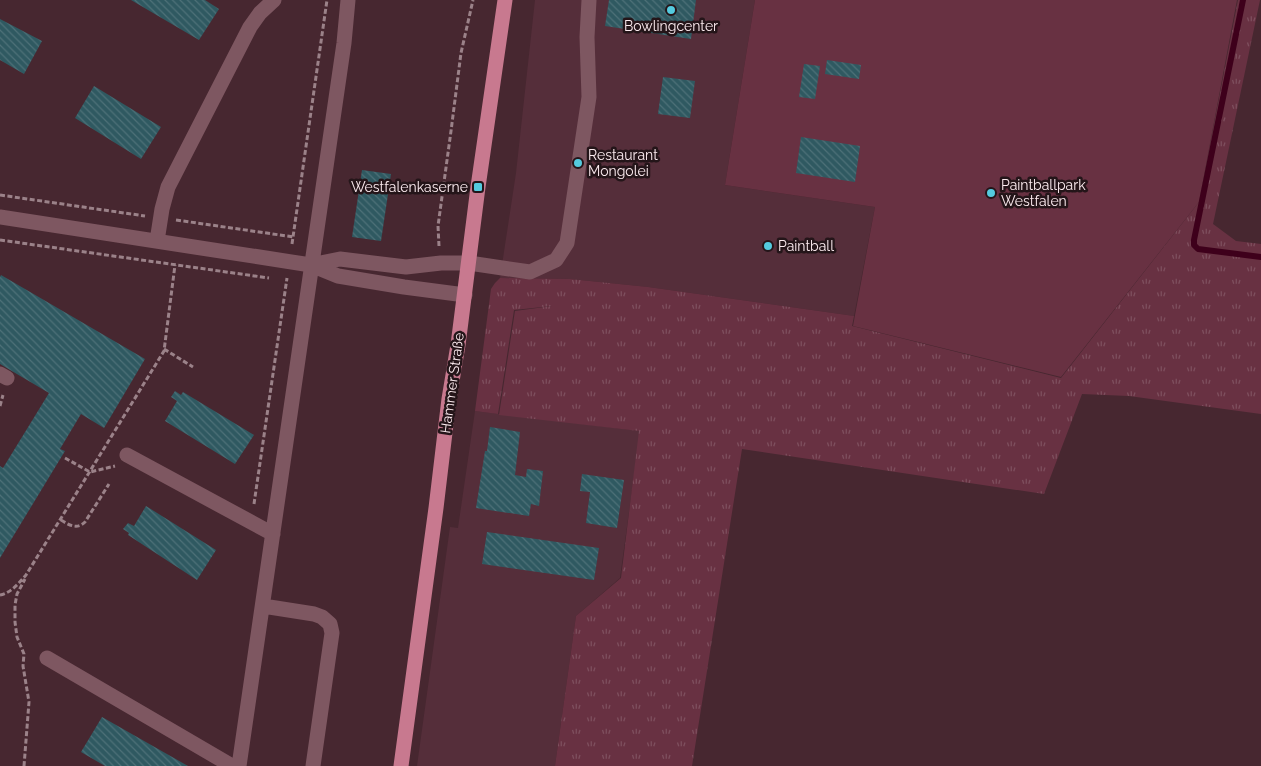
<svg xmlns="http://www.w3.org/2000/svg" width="1261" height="766" viewBox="0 0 1261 766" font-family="Raleway,sans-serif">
<defs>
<pattern id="grass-tufts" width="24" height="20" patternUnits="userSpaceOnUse" patternTransform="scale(1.25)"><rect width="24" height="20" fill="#683142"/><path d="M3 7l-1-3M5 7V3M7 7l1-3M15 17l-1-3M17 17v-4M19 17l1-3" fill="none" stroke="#7e4f5e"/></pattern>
<pattern id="building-back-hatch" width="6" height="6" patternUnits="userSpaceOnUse" patternTransform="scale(1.25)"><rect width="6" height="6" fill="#2f5961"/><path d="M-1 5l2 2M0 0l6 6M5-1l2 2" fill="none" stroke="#4e7178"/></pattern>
</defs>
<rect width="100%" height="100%" fill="#472730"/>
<!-- built -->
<path fill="#552e3a" d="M535,0H755L725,185L875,207L854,316L648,287L570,279L500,278L516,173Z
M475,411L640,431L620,578L576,616L555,766H417L450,527L458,528Z"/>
<!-- grass -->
<path fill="url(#grass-tufts)" d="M1238,0H1260L1213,224L1236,241L1261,244V414L1129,396L1082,394L1044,494L742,449L692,766H555L576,616L621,578L639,431L499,415L515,311L552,306L514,310L498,414L475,411L491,289L495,283L500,278L570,279L648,287L854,316L852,326L1061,378L1199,202Z"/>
<!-- pitch -->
<path fill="#683142" d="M755,0H1237L1199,202L1061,377L853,326L875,207L725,185Z"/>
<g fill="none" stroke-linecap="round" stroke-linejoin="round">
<!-- stream -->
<path stroke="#3e001b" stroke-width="6" d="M1243,0L1194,240V245L1198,249L1261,257"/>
</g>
<!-- building -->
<path fill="url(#building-back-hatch)" d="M131,0H205L219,9L199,40Z
M609,0H696L691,39L605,26Z
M0,19L42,41L24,74L0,60Z
M827,60L861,65L859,79L825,74Z
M804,64L820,66L815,99L799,97Z
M663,77L695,81L690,118L658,114Z
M94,86L161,127L141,159L75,118Z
M801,137L860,146L855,182L796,173Z
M362,170L391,174L381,241L352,237Z
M1,275L145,359L104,428L81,414L60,449L65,451L0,558V466L3,468L49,393L0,364V277Z
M175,391L181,395L183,392L254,435L235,464L165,421L177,401L171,397Z
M490,427L520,432L515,475L526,477L527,469L543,471L539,506L531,504L529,516L476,508L485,451H487Z
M582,474L624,480L617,528L586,523L590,492L580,491Z
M146,506L216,550L197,580L128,535L129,533L123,529L128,523L134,526Z
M487,532L599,548L594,580L482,564Z
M102,717L188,766H105L81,752Z"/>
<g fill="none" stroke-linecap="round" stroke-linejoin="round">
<!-- path -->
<path stroke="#9b8289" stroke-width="3" stroke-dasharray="5 2.5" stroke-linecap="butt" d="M0,195L145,216
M176,220L294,237
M0,240L269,278
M292,244L327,0
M439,246L438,226L451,131L461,53L473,0
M164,349L193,367
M0,406L3,395
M65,458L90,472L115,466
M254,504L287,278
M61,520C69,525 77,530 85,522L109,484
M0,595C11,593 19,583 26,575L164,351L175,265
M24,766L29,702L23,666L24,654L17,637L15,622V605L17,594L25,579"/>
<!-- minor -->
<path stroke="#7e5761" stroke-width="15" d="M0,217L311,265
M157,241L162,209L168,187L250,27L260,13L274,0
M465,295L404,287L338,276L311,265L340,259L406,267L441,263H469L530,272L556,260L567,243L589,97L587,37L589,0
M0,374L7,378
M127,455L273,534
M263,606L314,614L322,617L330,624L332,633L313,766
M47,658L232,766
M239,766L344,43L348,0"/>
<!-- major -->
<path stroke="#c8798f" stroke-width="15" d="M401,766L436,508L449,399L458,345L478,187L505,0"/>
</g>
<!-- markers -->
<g fill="#54cade" stroke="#241519" stroke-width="2">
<circle cx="671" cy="10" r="5"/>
<circle cx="578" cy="163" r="5"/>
<rect x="473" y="182" width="10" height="10" rx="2.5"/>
<circle cx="991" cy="193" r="5"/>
<circle cx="768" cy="246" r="5"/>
</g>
<g text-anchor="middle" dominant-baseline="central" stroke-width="5" stroke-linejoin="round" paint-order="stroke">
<!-- poi labels -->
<g font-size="14" fill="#fdecf0" stroke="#241519" text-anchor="start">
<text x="671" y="26" text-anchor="middle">Bowlingcenter</text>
<text x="588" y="155">Restaurant<tspan x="588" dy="16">Mongolei</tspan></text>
<text x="1001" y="185">Paintballpark<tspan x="1001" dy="16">Westfalen</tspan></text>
<text x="468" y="187" text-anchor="end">Westfalenkaserne</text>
<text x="778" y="246">Paintball</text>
</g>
<!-- street labels -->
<g font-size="14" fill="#fdecf0" stroke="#241519">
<text transform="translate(452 383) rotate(-82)">Hammer Straße</text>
</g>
</g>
</svg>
